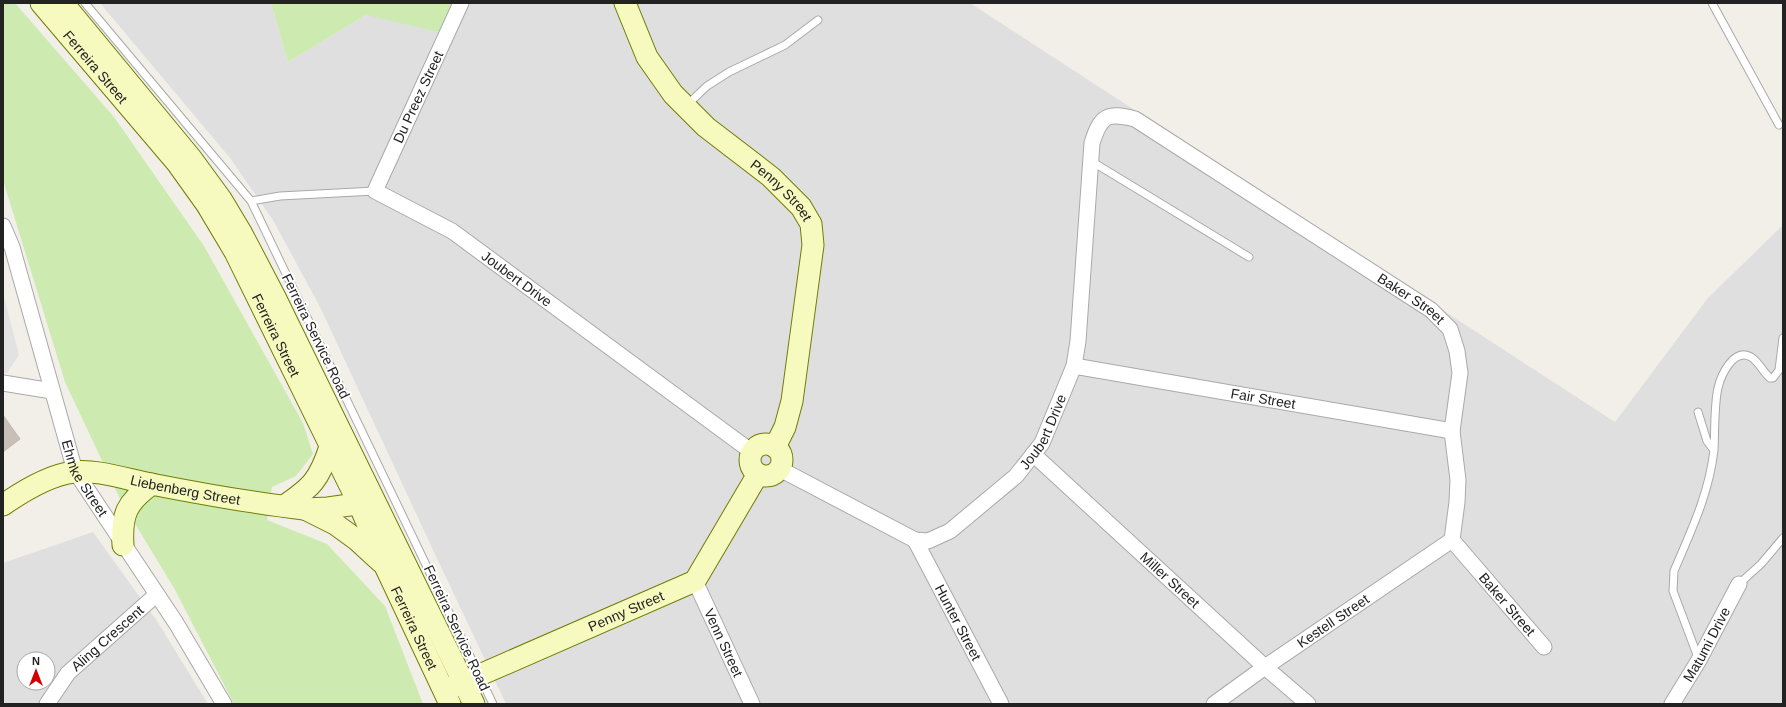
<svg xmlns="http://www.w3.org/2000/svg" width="1786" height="707" viewBox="0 0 1786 707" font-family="Arial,sans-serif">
<rect width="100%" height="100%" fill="#f2efe9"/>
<!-- residential -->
<path fill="#e0dfdf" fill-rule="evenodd" d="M100,3H271L288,62L371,12L461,3H970L1615,422L1707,299L1783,225V701L1782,704H506L433,550L320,307L273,220L230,158Z
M93,532L157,621L208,704H3V563ZM24,659H48V683H24Z"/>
<!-- grass -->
<path fill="#cdebb0" d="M3,3H15L114,117L204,246L303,423L313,454L296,476L272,487L267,520L327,544L385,606L423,704H234L174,588L120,499L65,382L3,180Z
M271,3H461L447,34L366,15L288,62Z"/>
<!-- parking -->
<path fill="#e2e2e2" d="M3,293L19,355L7,373L3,372Z"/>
<!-- building -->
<path fill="#c7bfb8" stroke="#c4b6ab" d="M3,415L20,439L3,452Z"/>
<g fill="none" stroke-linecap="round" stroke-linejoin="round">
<defs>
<path id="lane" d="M85,3L251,201L493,704
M1712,3L1779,125
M686,106L707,86L729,72L785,45L818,20
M1091,161L1249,257
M251,201L280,196L375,191
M1698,412L1707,441L1714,450C1709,494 1691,531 1674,571L1673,591L1699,660
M1714,450C1715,432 1714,405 1718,388C1721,375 1734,347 1751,357C1759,362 1763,372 1770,378H1773L1779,370L1783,338
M1739,584L1761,564L1783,538"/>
<g id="street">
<path id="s1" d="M461,3L375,191L452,231L752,452"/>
<path id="s2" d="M3,226L12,247L75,471L176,623L224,704"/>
<path id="s3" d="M1074,366L1452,431"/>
<path d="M3,383L52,391"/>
<path id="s4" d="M1033,454L1265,667L1308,704"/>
<path id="s5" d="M780,469L915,540L928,541L950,531L1016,476L1042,443L1074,366L1078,341L1092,143C1101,115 1107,112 1135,119L1431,310L1450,329L1457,351L1460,373L1452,431L1458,480L1457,502L1452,540L1544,647"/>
<path id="s6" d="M915,540L1001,704"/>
<path id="s7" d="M695,581L752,704"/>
<path id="s8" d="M47,704L68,673L156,595"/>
<path id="s9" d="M1214,704L1265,667L1452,540"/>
<path id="s10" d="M1672,704L1699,660L1739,584"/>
</g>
<g id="secondary">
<path id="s11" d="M41,3L177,163L207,205L235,252L359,504L385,566L450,704"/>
<path d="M63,3L191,158L221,199L242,234L275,297L474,704"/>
<path id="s12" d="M625,3L647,57L673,94L706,127L771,177L801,207L811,224L813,245L792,401L785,427L775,447"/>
<circle cx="766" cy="460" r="16"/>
<path id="s13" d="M3,505C23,491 49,475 74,472C96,469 129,480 151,484C202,494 253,503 304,509L328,508L371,502"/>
<path d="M284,506C312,487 319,480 330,447"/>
<path d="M307,510L335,524L357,540L381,562"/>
<path d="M123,545C121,514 127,502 152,484"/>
<path id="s14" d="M450,688L695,581L758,474"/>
</g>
</defs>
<!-- lane casing -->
<use href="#lane" stroke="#a9a9a9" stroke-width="9"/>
<!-- street casing -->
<use href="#street" stroke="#a9a9a9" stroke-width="17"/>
<!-- secondary casing -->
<use href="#secondary" stroke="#707d05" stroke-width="23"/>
<!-- lane -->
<use href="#lane" stroke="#fff" stroke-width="7"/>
<!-- street -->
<use href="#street" stroke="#fff" stroke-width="15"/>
<!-- secondary -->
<use href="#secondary" stroke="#f7fabf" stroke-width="21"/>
</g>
<g text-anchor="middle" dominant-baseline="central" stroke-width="4" stroke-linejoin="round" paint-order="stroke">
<!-- street labels -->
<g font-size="14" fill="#222" stroke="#fff">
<text stroke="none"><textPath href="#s11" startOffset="84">Ferreira Street</textPath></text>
<text transform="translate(418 97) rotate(-65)">Du Preez Street</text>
<text stroke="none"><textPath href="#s12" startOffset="249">Penny Street</textPath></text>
<text stroke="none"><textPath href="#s1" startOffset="374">Joubert Drive</textPath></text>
<text stroke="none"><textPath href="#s5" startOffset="1013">Baker Street</textPath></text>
<text stroke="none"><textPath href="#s11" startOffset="409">Ferreira Street</textPath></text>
<text transform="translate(316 336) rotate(64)">Ferreira Service Road</text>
<text stroke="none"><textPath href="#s3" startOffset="192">Fair Street</textPath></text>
<text stroke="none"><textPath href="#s5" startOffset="328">Joubert Drive</textPath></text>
<text stroke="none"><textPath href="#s2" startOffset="266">Ehmke Street</textPath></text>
<text stroke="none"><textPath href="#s13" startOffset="192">Liebenberg Street</textPath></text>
<text stroke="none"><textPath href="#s4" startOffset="186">Miller Street</textPath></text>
<text stroke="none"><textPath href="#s5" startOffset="1361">Baker Street</textPath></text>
<text stroke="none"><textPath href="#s14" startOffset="192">Penny Street</textPath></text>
<text stroke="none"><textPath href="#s9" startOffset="145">Kestell Street</textPath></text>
<text stroke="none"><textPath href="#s6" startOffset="93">Hunter Street</textPath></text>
<text stroke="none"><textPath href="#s11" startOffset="733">Ferreira Street</textPath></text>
<text transform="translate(457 628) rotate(65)">Ferreira Service Road</text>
<text stroke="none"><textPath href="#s8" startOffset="90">Aling Crescent</textPath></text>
<text stroke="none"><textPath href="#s7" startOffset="68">Venn Street</textPath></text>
<text stroke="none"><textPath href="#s10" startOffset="69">Matumi Drive</textPath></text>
</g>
</g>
<!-- border -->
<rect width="1786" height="707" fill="none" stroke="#222222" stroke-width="8"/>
<!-- north arrow -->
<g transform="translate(36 671)"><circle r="19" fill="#ffffff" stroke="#a7a7a7"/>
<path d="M0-3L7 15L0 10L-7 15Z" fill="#d40000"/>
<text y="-6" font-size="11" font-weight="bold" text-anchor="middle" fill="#222222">N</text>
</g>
</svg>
